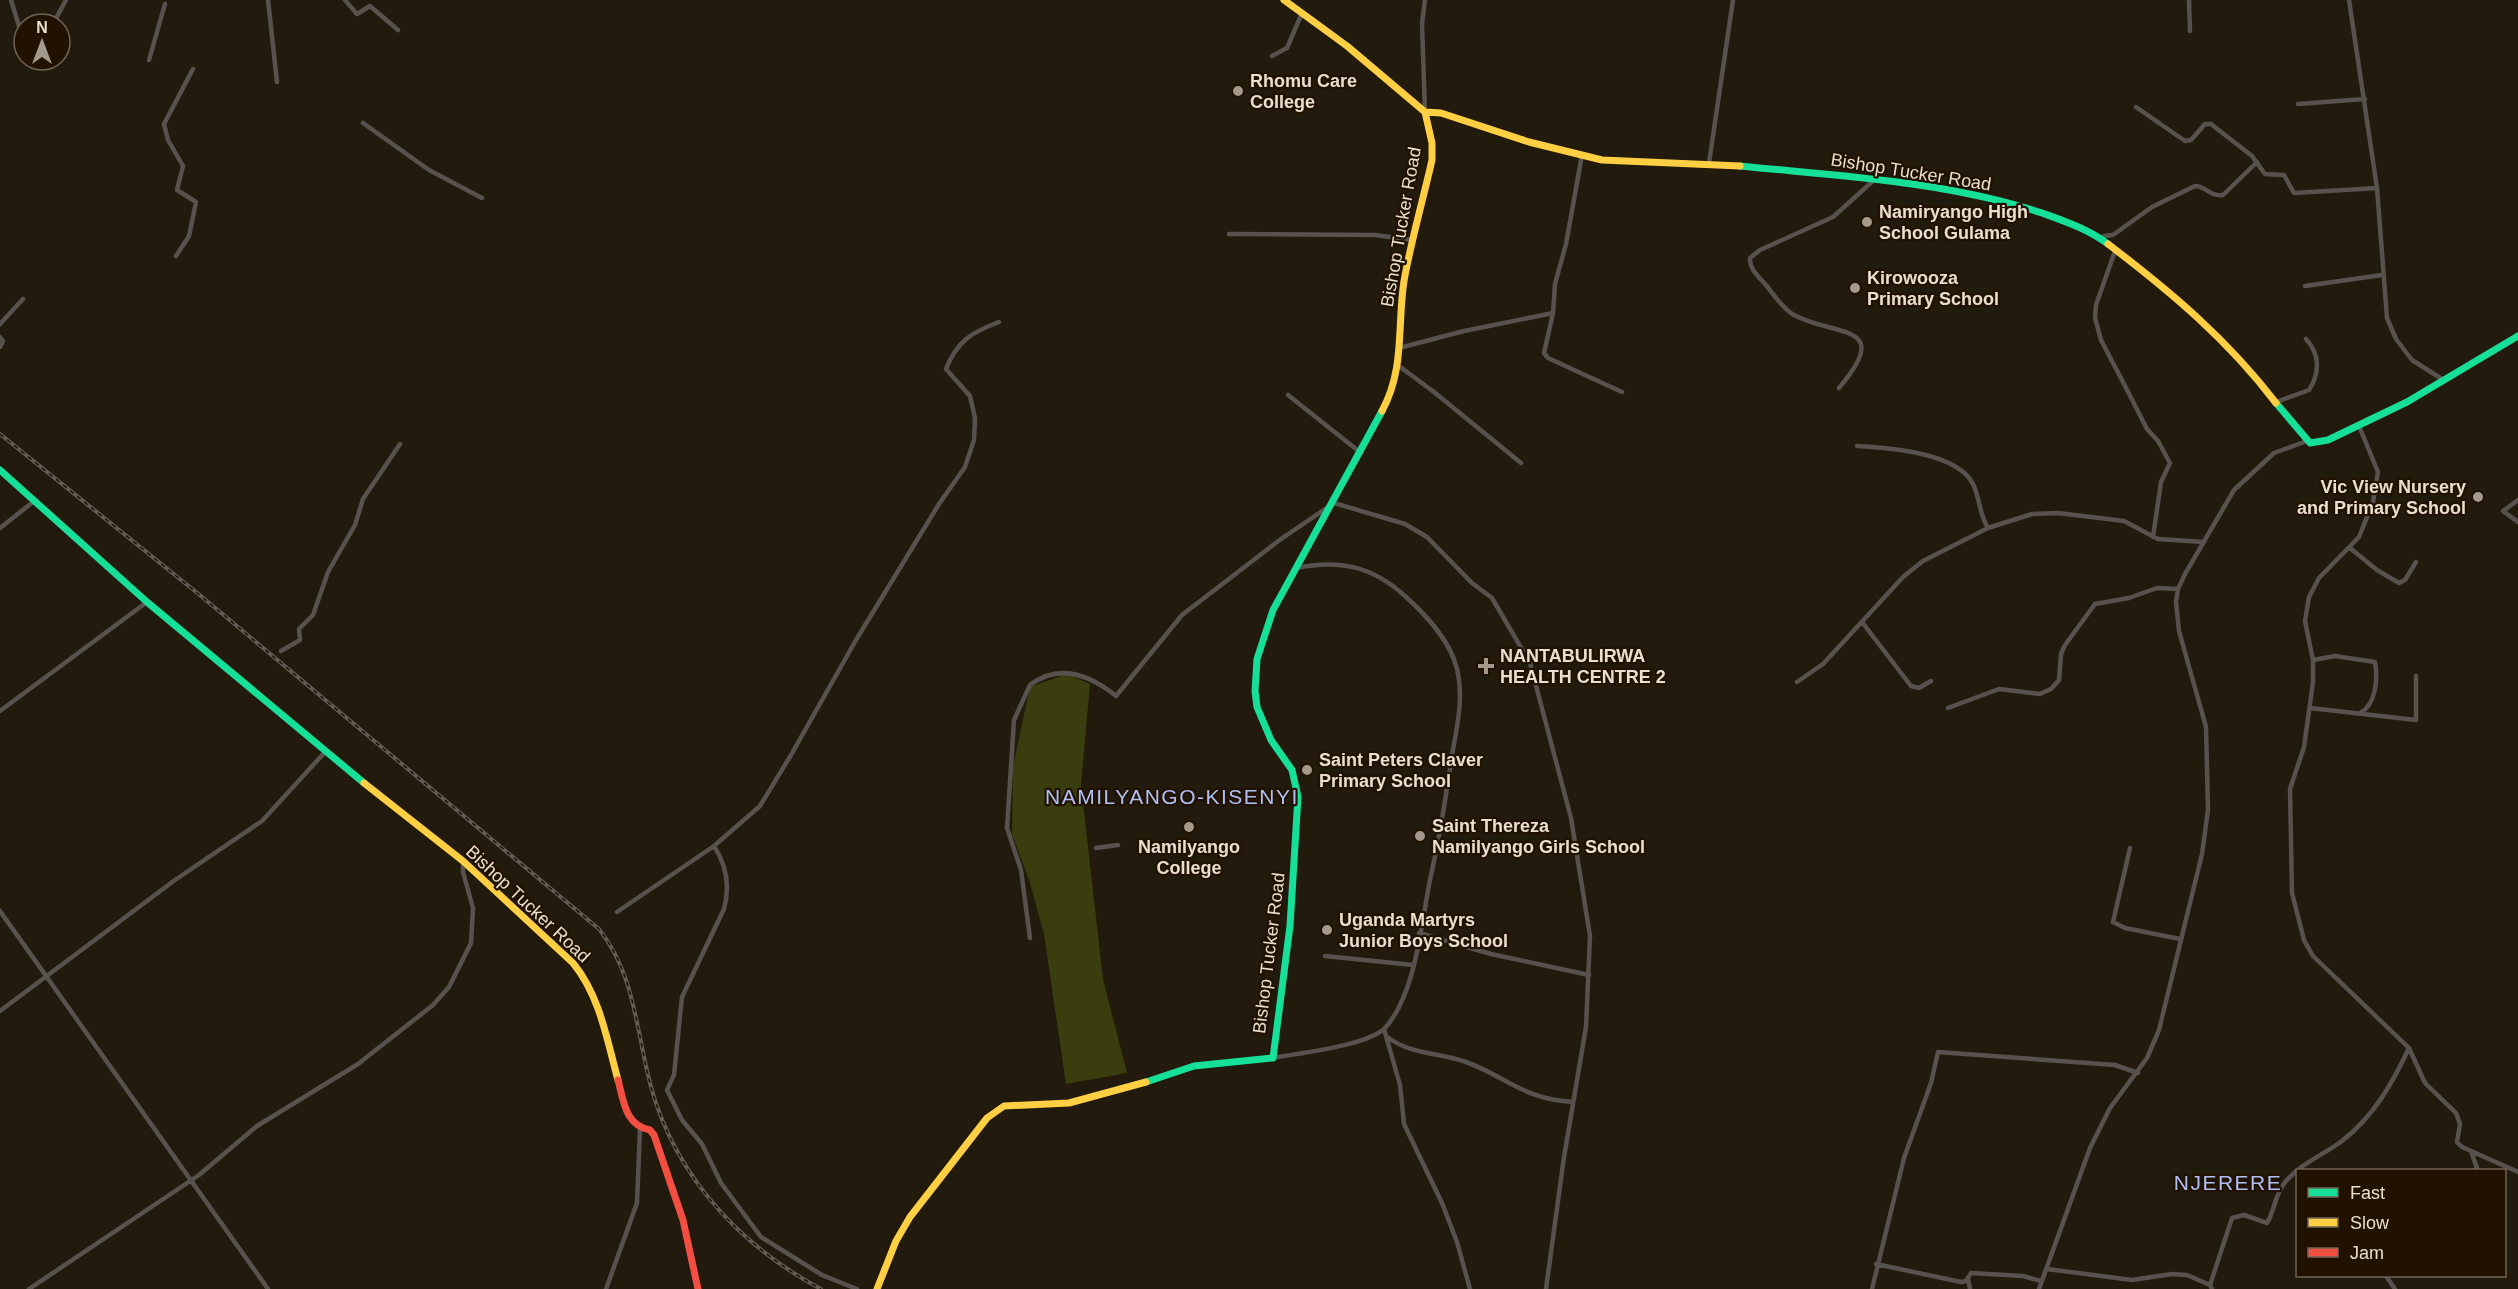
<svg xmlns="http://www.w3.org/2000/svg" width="2518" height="1289" viewBox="0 0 2518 1289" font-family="Arial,sans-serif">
<rect width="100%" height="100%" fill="#221a0d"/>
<!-- pitch -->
<path fill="#3a3d0e" d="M1067,674L1090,684L1081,785L1103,979L1127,1073L1066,1084L1044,934L1029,880L1012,834L1013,766L1030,687Z"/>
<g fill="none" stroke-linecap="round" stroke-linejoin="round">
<!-- street -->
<path stroke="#58524e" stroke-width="4.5" d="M11,0L22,36
M268,0L277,82
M345,0L357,14L370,6L398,30
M1425,0L1422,24L1425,112
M2189,0L2190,31
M2349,0L2377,188L2387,318L2396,339L2412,360L2445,381
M53,24L66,0
M1272,56L1287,48L1302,13
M149,60L165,4
M2298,104L2365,99
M2136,107L2185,141L2191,140L2205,124H2211L2252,156L2265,174L2284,175L2294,193L2377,188
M363,123L429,170L482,198
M1582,155L1566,244L1555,284L1553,313L1544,353L1548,358L1622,392
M1709,163L1733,0
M1229,234L1375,235L1413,240
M2104,236L2113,235L2152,207L2195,186C2206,186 2210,197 2223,195L2257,162
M2115,251L2096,305L2095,318L2101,340L2123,382L2147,429L2158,441L2170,463L2161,482L2153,537
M176,256L189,236L196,202L177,190L183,166L168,140L164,124L193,69
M2305,286L2382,275
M0,324L23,299
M0,337L3,341L0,347
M1399,348L1464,331L1553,313
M1399,366L1434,392L1521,463
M1839,388C1895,322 1834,337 1794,315C1783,309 1774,295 1766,285C1759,277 1749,269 1750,258L1760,250L1833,217L1874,180
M1288,395L1361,453
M2276,402L2309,390C2320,373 2320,354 2306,339
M1857,446C1888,448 1957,452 1973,484C1980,498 1979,514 1988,528
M2518,500L2503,511L2518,522
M0,528L33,502
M2350,548L2377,570L2399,583L2405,580L2416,562
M1862,622L1911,686L1919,688L1931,681
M281,651L300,640L299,629L313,615L328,572L355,525L363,499L400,444
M2313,660L2335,656L2375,662C2378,679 2376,705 2360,713
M1797,682L1823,664L1903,577L1923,561L1988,528L2032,514L2058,513L2124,521L2158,539L2204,542
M1948,708L1999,689L2040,694L2051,689L2059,680L2061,654L2065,645L2095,604L2129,598L2157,588L2178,589
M2310,708L2416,720V676
M0,711L147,602
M714,846C727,866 730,887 724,909L682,997L674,1075L667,1090L682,1120L702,1144L721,1183L761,1237L822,1275L857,1289
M1096,848L1118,845
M2130,848L2113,922L2125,928L2180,939
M0,911L268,1289
M617,912L714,846L760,806L791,755L856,640L939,504L965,467L974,440L975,418L970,396L946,369C957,341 972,332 999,322
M1419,933L1491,954L1589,975
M1030,938L1021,870L1007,828L1014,720L1030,685C1059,663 1090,675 1116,696L1182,615L1281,539L1334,503L1405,524L1427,537L1472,583L1492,598L1530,663L1571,818L1590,936L1586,1027L1564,1157L1546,1289
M1325,956L1413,965
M0,1011L175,880L262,821L325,752
M1384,1029L1400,1085L1404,1124L1442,1203L1457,1242L1470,1289
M1387,1037C1412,1055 1437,1052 1466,1062C1507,1077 1525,1100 1573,1102
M2409,1048L2425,1083L2456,1113L2460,1124L2457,1142L2462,1147L2518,1172
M1273,1058C1298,1053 1369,1046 1386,1027C1416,992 1421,925 1430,880C1439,839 1446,797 1452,755C1457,727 1464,697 1457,669C1450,640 1426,615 1405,596C1372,566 1339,559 1296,568
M2471,1151L2477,1168L2475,1170
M1876,1264L1961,1282L1966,1281L1971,1273L2023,1276L2041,1281
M2047,1269L2132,1280L2172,1274L2187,1275L2210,1285L2212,1289
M2386,1276L2395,1289
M1968,1278L1970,1289
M2210,1285L2232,1218L2244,1215L2267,1223C2275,1210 2275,1193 2286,1181C2302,1163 2323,1155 2342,1141C2374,1116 2392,1084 2409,1048L2313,956L2304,940L2292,893L2290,789L2304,747L2313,682V660L2305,621L2309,597L2319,578L2359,537L2373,502L2378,472L2359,426
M29,1289L199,1175L257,1126L358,1064L433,1005L449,987L471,943L473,908L463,872V861
M606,1289L637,1203L640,1128
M1872,1289L1904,1158L1931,1083L1938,1052L2115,1065L2138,1073
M2039,1289L2090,1148L2110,1108L2147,1058L2159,1030L2202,854L2208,810L2206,727L2179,631L2176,602L2178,589L2185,574L2234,490L2274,453L2307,441"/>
<!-- fast -->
<path stroke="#16e098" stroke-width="7" d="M1740,166C1840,176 1945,181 2042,213C2064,221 2088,229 2108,244
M2276,403L2310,443L2328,440L2407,402L2518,336
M0,470L147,602L364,783
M1146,1082L1194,1066L1273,1058L1290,926L1298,797L1292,770L1271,740L1257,707L1255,691L1257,659L1273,610L1382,411"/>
<!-- slow -->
<path stroke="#ffcf43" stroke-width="7" d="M1284,0L1347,46L1425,112
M1425,112L1441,113L1529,142L1602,160L1740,166
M2108,244C2171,292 2227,339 2276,403
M1382,411C1405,369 1397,327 1404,281C1411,241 1423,200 1432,160V143L1425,112
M364,783L463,861L573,963C600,996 607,1040 618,1080
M877,1289L896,1241L910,1217L987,1118L1004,1106L1069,1103L1146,1082"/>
<!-- jam -->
<path stroke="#f24e42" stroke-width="7" d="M618,1080C624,1102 625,1125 650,1130L654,1135L683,1220L698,1289"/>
<defs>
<path id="rail" d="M0,434L201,596L599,929C631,970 635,1016 646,1066C666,1165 733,1242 821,1289"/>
</defs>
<!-- rail casing -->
<use href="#rail" stroke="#625b56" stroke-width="4"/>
<!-- rail -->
<use href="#rail" stroke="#211200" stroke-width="1.5" stroke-dasharray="4.5" stroke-linecap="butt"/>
</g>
<!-- markers -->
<g fill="#a3998c" stroke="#211200" stroke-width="2">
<circle cx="1238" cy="91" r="6"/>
<circle cx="1867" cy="222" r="6"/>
<circle cx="1855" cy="288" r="6"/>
<circle cx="2478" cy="497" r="6"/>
<path d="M1483 657h6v6h6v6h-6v6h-6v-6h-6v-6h6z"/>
<circle cx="1307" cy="770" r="6"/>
<circle cx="1189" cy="827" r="6"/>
<circle cx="1420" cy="836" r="6"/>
<circle cx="1327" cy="930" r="6"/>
</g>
<g text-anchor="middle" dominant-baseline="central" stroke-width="4.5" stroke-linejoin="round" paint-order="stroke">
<!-- poi labels -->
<g font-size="18" font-weight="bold" fill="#e8ded1" stroke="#211200" text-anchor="start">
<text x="1250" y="81">Rhomu Care<tspan x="1250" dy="21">College</tspan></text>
<text x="1879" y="212">Namiryango High<tspan x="1879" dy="21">School Gulama</tspan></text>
<text x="1867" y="278">Kirowooza<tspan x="1867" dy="21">Primary School</tspan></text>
<text x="2466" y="487" text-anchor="end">Vic View Nursery<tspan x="2466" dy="21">and Primary School</tspan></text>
<text x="1500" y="656">NANTABULIRWA<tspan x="1500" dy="21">HEALTH CENTRE 2</tspan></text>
<text x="1319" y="760">Saint Peters Claver<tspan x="1319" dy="21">Primary School</tspan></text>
<text x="1432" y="826">Saint Thereza<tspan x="1432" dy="21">Namilyango Girls School</tspan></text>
<text x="1189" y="847" text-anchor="middle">Namilyango<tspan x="1189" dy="21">College</tspan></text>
<text x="1339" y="920">Uganda Martyrs<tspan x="1339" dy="21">Junior Boys School</tspan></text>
</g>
<!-- street labels -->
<g font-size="18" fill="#e8ded1" stroke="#211200">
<text transform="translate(1911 172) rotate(9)">Bishop Tucker Road</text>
<text transform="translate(1401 227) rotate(-80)">Bishop Tucker Road</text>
<text transform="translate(528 904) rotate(43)">Bishop Tucker Road</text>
<text transform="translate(1269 953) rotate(-83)">Bishop Tucker Road</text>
</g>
<!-- quarter labels -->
<g font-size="21" letter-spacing="1.5" fill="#b0bff6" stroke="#211200">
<text x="1172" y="796">NAMILYANGO-KISENYI</text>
<text x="2228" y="1182">NJERERE</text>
</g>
</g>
<!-- legend -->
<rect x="2296" y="1169" width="210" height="108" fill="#211200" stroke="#716454" stroke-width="1.5"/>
<rect x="2308" y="1188" width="30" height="9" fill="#16e098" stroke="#716454" stroke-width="1.5"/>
<text x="2350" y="1199" font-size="18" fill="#e8ded1">Fast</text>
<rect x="2308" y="1218" width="30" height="9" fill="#ffcf43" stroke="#716454" stroke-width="1.5"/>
<text x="2350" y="1229" font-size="18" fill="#e8ded1">Slow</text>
<rect x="2308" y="1248" width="30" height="9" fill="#f24e42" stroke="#716454" stroke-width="1.5"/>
<text x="2350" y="1259" font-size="18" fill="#e8ded1">Jam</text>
<!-- north arrow -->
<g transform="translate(42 42)"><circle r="28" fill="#211200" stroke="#716454" stroke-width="1.5"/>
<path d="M0-4.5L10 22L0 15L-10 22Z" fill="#a3998c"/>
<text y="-9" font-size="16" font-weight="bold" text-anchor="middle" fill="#e8ded1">N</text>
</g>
</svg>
